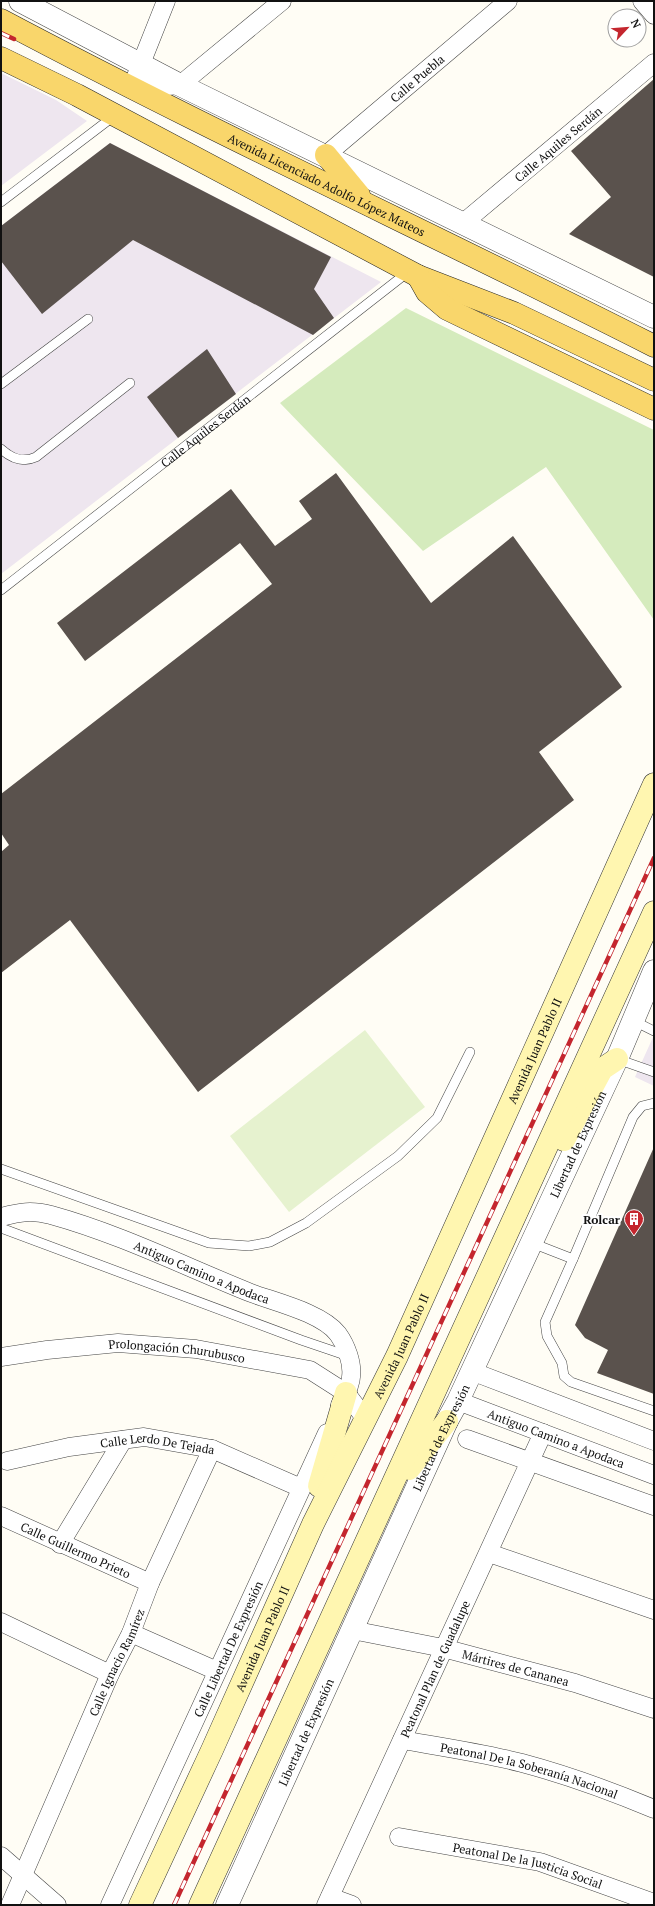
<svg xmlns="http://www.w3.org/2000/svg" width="655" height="1906" viewBox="0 0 655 1906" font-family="'PT Serif',serif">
<rect width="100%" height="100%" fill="#fffdf5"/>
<!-- industrial -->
<path fill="#eee6ef" d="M1,73L56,100L87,121L1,186Z
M110,143L381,282L1,574V226Z
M654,1035V1086L635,1077Z"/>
<!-- green -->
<path fill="#d5ebbd" d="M406,308L654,430V620L546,467L423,551L280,403Z"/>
<!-- pitch -->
<path fill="#e6f2cf" d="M365,1030L425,1107L289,1212L230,1136Z"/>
<!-- building -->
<path fill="#5a524d" d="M654,79V277L569,234L611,197L571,151Z
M110,143L331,257L314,289L334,318L313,335L133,240L42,314L1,261V226Z
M207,349L236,394L178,438L147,397Z
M336,473L431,603L513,536L622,687L539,752L574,800L198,1092L70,920L1,973V852L9,845L1,833V794L272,584L240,543L85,661L57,623L231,489L275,546L312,519L299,501Z
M654,1147V1394L597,1373L608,1350L585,1338L575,1325Z"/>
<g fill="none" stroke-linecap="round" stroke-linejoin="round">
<defs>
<g id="service">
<path d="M1,202L114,116"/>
<path d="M1,384L88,319"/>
<path d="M1,449C12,459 23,463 36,457L130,383"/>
<path id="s1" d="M1,590L408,272"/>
<path d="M632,1020L654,1031"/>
<path d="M617,1059L654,1072"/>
<path d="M1,1169L209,1243L249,1246L270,1242L306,1223L398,1156L437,1118L470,1052"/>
<path d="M1,1228L301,1340L348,1356"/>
<path d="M532,1243L573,1259L633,1117L642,1106L654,1103"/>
<path d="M573,1259L545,1322L547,1336L562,1363L564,1376L571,1382L654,1411"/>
</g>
<g id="minor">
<path d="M166,1L131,89L180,85L282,1"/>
<path d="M642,1L654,15"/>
<path id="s2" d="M326,155L508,1"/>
<path id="s3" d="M462,224L654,63"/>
<path id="s4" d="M1,1217C21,1212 31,1210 51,1215C120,1234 186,1267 251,1293C275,1302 322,1313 338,1334C346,1345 353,1363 351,1377C351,1386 344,1397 340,1405"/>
<path id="s5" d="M1,1357L47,1350L118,1343L196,1349L310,1370L346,1393L365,1418"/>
<path d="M471,1371L654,1441"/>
<path id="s6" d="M458,1401L654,1475"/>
<path d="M467,1439L654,1506"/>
<path id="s7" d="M7,1461L69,1447L144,1437L212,1449L301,1488"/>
<path id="s8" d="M1,1516L150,1583"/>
<path d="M60,1544L123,1440"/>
<path d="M489,1553L654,1610"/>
<path d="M1,1622L110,1674"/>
<path id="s9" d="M352,1630L443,1648L575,1683L654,1709"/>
<path d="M131,1633L217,1671"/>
<path id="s10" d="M402,1740C442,1747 483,1753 522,1763C567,1775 611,1791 654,1809"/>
<path id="s11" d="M399,1837L540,1862L654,1903"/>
<path d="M1,1856L57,1905"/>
<path d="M330,1897L352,1905"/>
<path id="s12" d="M10,1905L110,1674L131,1633L150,1583L212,1449"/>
<path id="s13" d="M110,1905L327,1433"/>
<path id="s14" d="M326,1905L543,1433"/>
</g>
<g id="tertiary">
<path d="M20,1L180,85L654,317"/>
<path id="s15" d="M227,1905L447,1421L458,1401L617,1059L654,971"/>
</g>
<g id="secondary">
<path d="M564,1140L602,1069L617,1059"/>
<path d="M409,1469L447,1421"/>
<path d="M319,1486L346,1393"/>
<path id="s16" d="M140,1905L212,1750L313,1524L397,1356L654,784"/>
<path d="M200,1905C352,1575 501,1243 654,912"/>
</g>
<g id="primary">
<path id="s17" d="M1,20C216,134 437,236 654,346"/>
<path d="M1,58L77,95L418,276L514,313L654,380"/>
<path d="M326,155L359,195"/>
<path d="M418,276L427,292L447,309L654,409"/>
</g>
</defs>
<!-- service casing -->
<use href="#service" stroke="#444" stroke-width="10"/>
<!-- minor casing -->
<use href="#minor" stroke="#444" stroke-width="19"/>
<!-- tertiary casing -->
<use href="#tertiary" stroke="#444" stroke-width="23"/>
<!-- secondary casing -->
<use href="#secondary" stroke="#333" stroke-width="23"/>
<!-- primary casing -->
<use href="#primary" stroke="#222" stroke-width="23"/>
<!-- service -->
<use href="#service" stroke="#fff" stroke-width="9"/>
<!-- minor -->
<use href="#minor" stroke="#fff" stroke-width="18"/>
<!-- tertiary -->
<use href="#tertiary" stroke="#fff" stroke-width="22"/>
<!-- secondary -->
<use href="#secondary" stroke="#fff6b0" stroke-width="22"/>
<!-- primary -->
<use href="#primary" stroke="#f9d66b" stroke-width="22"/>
<defs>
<path id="rail" d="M1,33L14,39
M174,1905L654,858"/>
</defs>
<!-- rail casing -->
<use href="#rail" stroke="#c4262e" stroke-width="4.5"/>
<!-- rail -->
<use href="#rail" stroke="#fff" stroke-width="3" stroke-dasharray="9" stroke-linecap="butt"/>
</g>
<!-- icons -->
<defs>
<symbol id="building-pin" viewBox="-11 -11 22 30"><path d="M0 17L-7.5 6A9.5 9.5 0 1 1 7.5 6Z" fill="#c4262e" stroke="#fff"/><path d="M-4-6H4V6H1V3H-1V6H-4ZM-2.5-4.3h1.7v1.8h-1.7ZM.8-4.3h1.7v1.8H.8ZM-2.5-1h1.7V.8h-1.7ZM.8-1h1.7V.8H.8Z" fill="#fff"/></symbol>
</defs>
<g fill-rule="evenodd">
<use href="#building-pin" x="623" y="1208" width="22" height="30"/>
</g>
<g text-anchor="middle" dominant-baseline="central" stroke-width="4" stroke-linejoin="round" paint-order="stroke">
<!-- street labels -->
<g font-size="12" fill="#111" stroke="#fff">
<text stroke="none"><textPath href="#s2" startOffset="119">Calle Puebla</textPath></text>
<text stroke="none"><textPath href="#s3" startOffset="125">Calle Aquiles Serdán</textPath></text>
<text stroke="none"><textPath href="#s17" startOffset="365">Avenida Licenciado Adolfo López Mateos</textPath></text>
<text stroke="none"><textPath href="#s1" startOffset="259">Calle Aquiles Serdán</textPath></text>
<text stroke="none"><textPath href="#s16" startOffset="941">Avenida Juan Pablo II</textPath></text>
<text stroke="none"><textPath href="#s15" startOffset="838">Libertad de Expresión</textPath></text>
<text stroke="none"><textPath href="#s4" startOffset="212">Antiguo Camino a Apodaca</textPath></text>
<text stroke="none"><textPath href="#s16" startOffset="617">Avenida Juan Pablo II</textPath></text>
<text stroke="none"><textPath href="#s5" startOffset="177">Prolongación Churubusco</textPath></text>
<text stroke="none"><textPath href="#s15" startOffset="514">Libertad de Expresión</textPath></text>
<text stroke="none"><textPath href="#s6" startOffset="105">Antiguo Camino a Apodaca</textPath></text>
<text stroke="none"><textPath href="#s7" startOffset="153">Calle Lerdo De Tejada</textPath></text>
<text stroke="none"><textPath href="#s8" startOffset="82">Calle Guillermo Prieto</textPath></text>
<text stroke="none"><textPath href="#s16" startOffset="293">Avenida Juan Pablo II</textPath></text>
<text stroke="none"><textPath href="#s13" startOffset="282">Calle Libertad De Expresión</textPath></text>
<text stroke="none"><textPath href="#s12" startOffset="265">Calle Ignacio Ramírez</textPath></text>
<text stroke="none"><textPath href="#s9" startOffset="168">Mártires de Cananea</textPath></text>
<text stroke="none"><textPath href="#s14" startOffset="260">Peatonal Plan de Guadalupe</textPath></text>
<text stroke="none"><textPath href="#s15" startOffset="190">Libertad de Expresión</textPath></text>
<text stroke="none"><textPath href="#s10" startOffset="131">Peatonal De la Soberanía Nacional</textPath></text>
<text stroke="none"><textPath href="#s11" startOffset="132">Peatonal De la Justicia Social</textPath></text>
</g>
<!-- poi labels -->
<g font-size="12" font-weight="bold" fill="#111" stroke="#fff" text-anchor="end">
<text x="620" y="1219">Rolcar</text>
</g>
</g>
<!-- border -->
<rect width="655" height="1906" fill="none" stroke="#111111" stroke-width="4"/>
<!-- north arrow -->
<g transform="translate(627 28) rotate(64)"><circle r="19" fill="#ffffff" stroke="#a0a0a0"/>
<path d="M0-3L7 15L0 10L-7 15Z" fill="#c4262e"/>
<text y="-6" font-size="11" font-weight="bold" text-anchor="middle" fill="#111111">N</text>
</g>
</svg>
